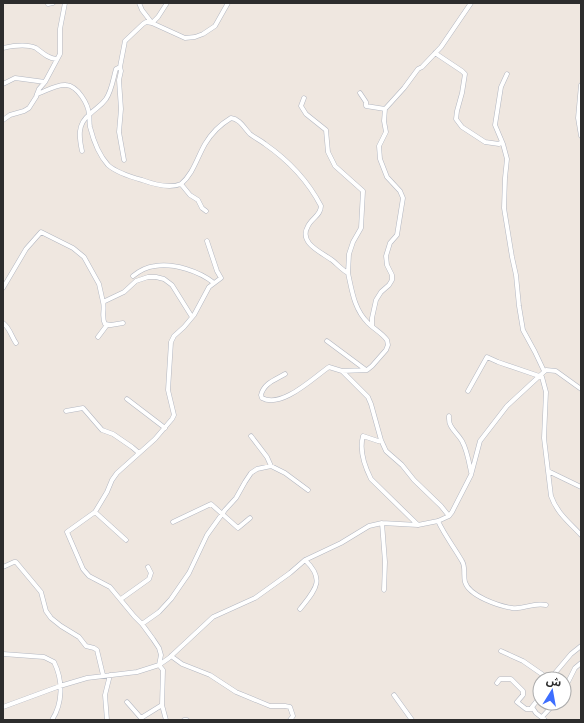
<svg xmlns="http://www.w3.org/2000/svg" width="584" height="723" viewBox="0 0 584 723" font-family="'Sofia Sans Condensed','Noto Sans Arabic',sans-serif">
<rect width="100%" height="100%" fill="#efe7e0"/>
<g fill="none" stroke-linecap="round" stroke-linejoin="round">
<defs>
<path id="minor" d="M139,3L142,10L152,23L158,17L167,3
M48,4L53,3
M3,48C12,46 27,44 36,48C43,53 47,58 56,59
M435,53L462,71L465,74L462,93L457,111L456,119L462,127L485,142L499,144L502,142
M120,67L121,71L119,80L121,109L119,132L124,160
M507,74L501,87L495,125L503,144L507,159L505,178L504,208L512,257L516,275L519,306L523,330L535,352L544,371
M3,84L15,78L45,82
M581,85L578,118L581,136
M360,93L366,102V106L385,109
M37,94C46,91 57,84 66,85C78,86 88,104 89,114C90,119 89,122 90,127C93,139 99,155 108,165C117,173 131,177 142,180C153,184 169,189 181,184C193,174 197,158 205,144C211,134 221,124 231,118C240,119 244,128 250,134C255,138 260,140 265,144C288,160 308,181 321,206C321,215 312,218 308,226C298,243 321,252 332,260C337,264 342,270 348,273C352,291 354,309 368,323C374,329 382,333 387,340L388,345L386,350L372,366L367,370L342,371L368,397L371,404L381,440L386,451L402,465L414,480L441,506L449,516
M304,98L301,106L306,114L326,130L328,152L335,166L363,191L361,228L353,242L349,254L348,273
M3,120L10,115L24,111L29,108L36,97L39,89L45,82L60,54V29L65,3
M82,151C79,137 77,124 90,114C96,108 100,107 106,99C112,90 113,79 116,69L120,67L125,41L143,24L146,22L152,23L185,38L195,37L203,34L215,26L228,3
M181,184L190,195L198,200L202,208L206,211
M133,276C139,271 147,267 155,266C174,263 199,271 214,283
M3,288L26,249L41,232L73,248L84,257L99,284L103,302L124,292L136,281L148,277H156L164,279L172,285L192,317
M103,302C105,310 101,317 105,324L111,325L123,323
M3,323C10,328 11,336 16,343
M372,326V318L376,300L381,292L389,285L392,280V275L387,265L386,256L390,243L397,235L403,198L400,191L387,177L380,159L379,146L386,132L384,121L385,109L404,88L418,69L422,67L441,47L471,3
M98,337L107,325
M327,341L366,370
M285,374C275,380 264,383 261,395L262,398C282,409 314,377 329,367L342,371
M468,391L487,357L498,362L542,377L546,392L544,438L551,496C557,513 569,522 581,535
M127,399L165,428
M66,411L83,408L102,430L113,434L132,447L139,453
M449,416C448,428 456,431 462,441C467,450 469,462 471,472
M251,436L267,457L271,466
M381,440L378,441L363,436C359,450 365,467 371,479L418,525
M548,471L581,487
M95,512L126,540
M438,521C445,536 454,547 462,561C466,567 463,575 465,582C469,596 499,606 512,608C523,610 533,602 546,605
M173,522L211,504L238,528L250,518
M382,523L385,562L384,590
M3,567L14,562H16L41,592L46,611L51,618L61,626L79,637L86,646L94,648L97,650L103,675
M121,599L149,579L151,573L148,567
M300,609C315,590 326,580 305,560
M142,624L159,612L171,599L189,573L207,535L225,510L236,498L245,482L251,473L257,469L271,466L285,473L308,490
M501,651L523,661L549,679
M3,654L44,657L54,662C63,680 63,703 52,720
M171,656L182,664L210,675L236,692L270,706H285L290,707L293,716L290,720
M159,665L161,655L159,648L153,639L142,624L134,616L110,587L89,576L83,569L67,532L95,512L107,492L112,480L117,473L155,439L172,419L174,415L168,390L171,342L174,336L184,327L194,315L209,287L221,278L217,271L207,241
M159,665L163,670L162,705L166,720
M550,679L571,654L581,646
M497,683L500,679H511L523,691V695L517,702L526,709H533
M564,690L575,668L581,663
M394,695L412,720
M540,697L532,707L536,713L545,720
M127,702L141,718L162,705
M3,707L60,686L87,678L137,672L159,665L169,658L213,617L255,598L290,573L305,560L341,543L369,526L382,523L418,525L438,521L449,516L452,512L471,475L480,441L507,406L546,370L556,371L581,389
M542,717L555,703
M107,720L105,695L110,675
M184,720H187"/>
</defs>
<!-- minor casing -->
<use href="#minor" stroke="#b3b7c1" stroke-width="5"/>
<!-- minor -->
<use href="#minor" stroke="#fff" stroke-width="4"/>
</g>
<!-- border -->
<rect width="584" height="723" fill="none" stroke="#2d2d2d" stroke-width="8"/>
<!-- north arrow -->
<g transform="translate(552 691) rotate(11)"><circle r="19" fill="#ffffff" stroke="#ababab"/>
<path d="M0-3L7 15L0 10L-7 15Z" fill="#3d6eff"/>
<text y="-6" font-size="11" font-weight="bold" text-anchor="middle" fill="#2d2d2d">ش</text>
</g>
</svg>
